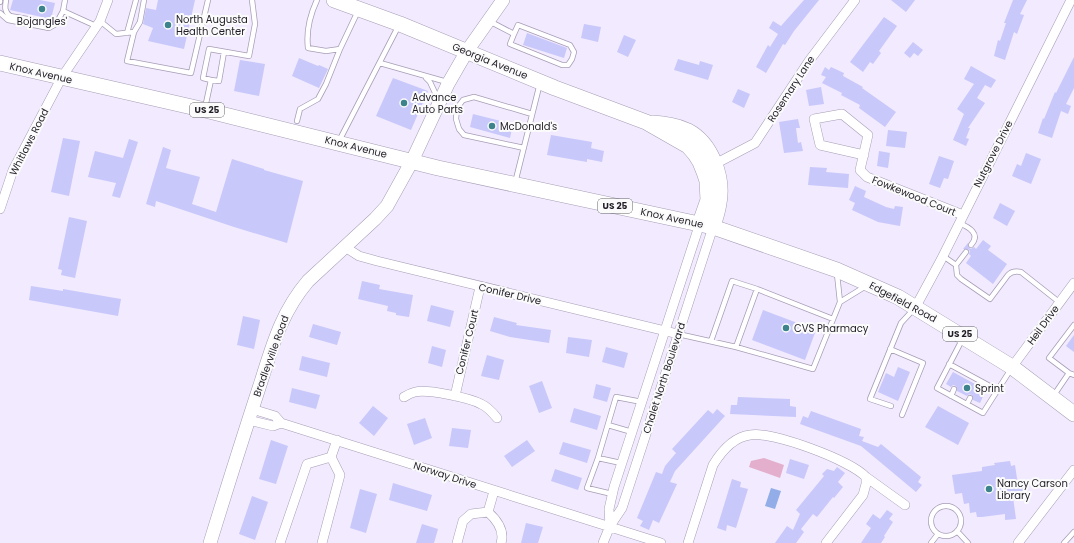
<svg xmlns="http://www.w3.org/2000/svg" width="1074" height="543" viewBox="0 0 1074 543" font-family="Poppins,sans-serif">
<rect width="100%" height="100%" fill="#f2eafe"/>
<!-- green -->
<path fill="#e4afcc" d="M764,458L784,465L780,478L749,467L751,461Z"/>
<!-- water -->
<path fill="#92ade7" d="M771,488L781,491L775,509L765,506Z"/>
<!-- building -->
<path fill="#c8c8fb" d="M13,0H40L55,3L51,19L10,10Z
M158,0H195L184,49L148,41L153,28L143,24L146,8L156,10Z
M804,0H819L794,31L785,45L783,44L766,73L756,67L768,45L770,47L778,34L769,28L773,21L781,26Z
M891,0H915L906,12Z
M1013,0H1027L1020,14L1024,15L1017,34L1014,32L1005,60L994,56L998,40L1000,41L1006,23H1004Z
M884,17L897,26L879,51L881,53L873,64L870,62L863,72L850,62Z
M584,24L601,27L598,42L581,38Z
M527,33L567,48L564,58L523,45Z
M624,35L636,40L628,57L617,52Z
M913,42L923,50L918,56L914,53L910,58L904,53Z
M1074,57V88L1066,104L1071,106L1068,114L1061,111L1052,138L1038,133L1043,118L1044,119L1055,92L1056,93Z
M299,58L318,66L319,65L328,69L319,88L292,76Z
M678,59L699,65L700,61L713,65L708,80L674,70Z
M240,60L265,64L259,96L234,91Z
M971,66L996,80L991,88L985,85L977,98L985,103L968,128H970L966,138L969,139L966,146L953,140L964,114L957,109L974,84L964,79Z
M825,67L829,70L831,67L844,73L843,76L863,87L862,88L896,112L885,127L859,108L860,105L841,95L842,93L822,83L826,77L821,75Z
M393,78L428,91L411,130L376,116Z
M821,87L824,104L809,106L806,90Z
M738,89L750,94L744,108L732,102Z
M473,114L513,124L510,138L470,127Z
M798,119L800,128H796L798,143L801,142L803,151L784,153L779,122Z
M888,130L907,132L905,148L886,146Z
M551,135L592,142L591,148L604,151L602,162L587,159V162L547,155Z
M63,138L80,141L69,196L51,192Z
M129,139L138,142L120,198L112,196L116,183L88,177L95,151L123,158Z
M163,147L171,150L166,168L200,177L192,204L216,212L232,159L264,169V170L303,181L287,243L234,227L156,201L155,207L146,204Z
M879,151L890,153L888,168L877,166Z
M1026,153L1041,159L1031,184L1012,176L1017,164L1021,166Z
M939,156L954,161L948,179L944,178L940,188L929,184Z
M810,167L827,168L826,172L849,174L848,188L808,185Z
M855,186L866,191L864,197L886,207L894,209L895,206L903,207L900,226L878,222L852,210L855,203L849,200Z
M1000,203L1015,211L1007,226L993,218Z
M69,217L87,221L75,278L61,275L62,270L58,269Z
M983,240L991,246L988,250L1007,264L993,284L966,263L971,256L969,254L970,251L968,249H963L968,243L969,248L971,249L974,247L976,249Z
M362,281L380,285L379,289L413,295L409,317L396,315V313L387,311L388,306L358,299Z
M31,286L63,291V289L121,299L118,316L29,300Z
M431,305L454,311L450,327L427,321Z
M763,310L816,330L805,360L752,340Z
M243,316L260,320L254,349L237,345Z
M494,317L517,323L516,325L551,330L549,343L510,337L490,331Z
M313,324L341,332L337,345L309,337Z
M1074,335V352L1066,346Z
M568,337L592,340L589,357L566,353Z
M432,346L446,350L442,367L428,363Z
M606,347L628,353L624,368L602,362Z
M487,355L504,360L499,380L481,376Z
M302,356L330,363L327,377L299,370Z
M898,367L910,372L898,401L878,392L886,373L894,377Z
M953,372L986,390L980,403L973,400L972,395L969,394L967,396L957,391L956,386L953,385L951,387L946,384Z
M542,381L552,408L539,413L529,386Z
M596,384L611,388L607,402L593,398Z
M292,388L320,395L316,409L289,402Z
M738,397L790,399V406L796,407V417L730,414L731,405H737Z
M373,406L388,418L374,436L359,423Z
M938,406L969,423L958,445L925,427Z
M574,408L601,416L597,430L570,422Z
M717,409L725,416L675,471L670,482L677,484L659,523L653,520L649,530L640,526L643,521L637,518L656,472L662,474L665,466L676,453L672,449L708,410L713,414Z
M811,411L861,429L859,436L864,437L862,441L878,447L881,444L921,477L918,482L922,485L916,492L861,446L800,424L803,416L808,418Z
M425,418L432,438L414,445L407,424Z
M452,428L471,430L468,448L449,446Z
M271,440L288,446L276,484L259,479Z
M527,440L535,451L512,467L504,456Z
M563,442L591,450L587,463L559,454Z
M790,459L809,465L804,479L786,473Z
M1010,461L1011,466L1015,465L1018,485H1023L1025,496L1013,497L1016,519L1005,520V514L982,517H977L976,512L970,513L969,503L964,504L962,493L955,494L952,475L982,471V467L995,465L994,463Z
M837,467L845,473L838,482L843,487L834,498L833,497L817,517L813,514L801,529L804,532L796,543H775L787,526L793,530L800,514L796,510L824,476L822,474L827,469L834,471Z
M555,469L582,478L578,490L551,481Z
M732,479L741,482L740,487L748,489L736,528L727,525L726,531L717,528Z
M393,483L432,495L427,511L389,500Z
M360,489L377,494L366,533L350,528Z
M252,496L268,502L255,540L239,534Z
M887,510L893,514L889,519L893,522L884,536L885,537L881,543H861L871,528L866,524L873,514L880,519Z
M526,523L543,527L538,543H521Z
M422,524L438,529L434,543H416Z"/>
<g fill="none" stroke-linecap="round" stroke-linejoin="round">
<defs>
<path id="lane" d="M6,0C5,7 4,11 10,16L56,24
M65,0L63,11L96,26
M317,0C310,15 306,31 308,48L326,51L340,49L358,11
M0,2V0
M0,13L8,20L49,28L56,24L63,11
M100,21L116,34L134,32L140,22L144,0
M489,21L514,34L510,44L562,65H568L572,59L574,52L570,45L518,25L514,34
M134,32L127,61L191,73L208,0
M127,33L136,0
M380,63L447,82
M426,78L430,82L438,99
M211,80L219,81L224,52
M205,108L211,80L203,78L209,49L249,56L255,24L252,0
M297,121L300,109L318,99L326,84L340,49
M339,141L399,25
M524,148L464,135L459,129L456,119L457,108L463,100L474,97L532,114
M515,183L540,83
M959,223C969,227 981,234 971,245
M943,256L956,265L957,275L961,279L990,299L1008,275C1012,271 1016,271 1021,272L1059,302
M956,265L966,252
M837,274L840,302L866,286
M1074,325L1049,358L1069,373L1074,375
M678,334L736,347L813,369L840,302
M962,340L937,388L983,413L1011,369
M711,341L732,281L757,289
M736,347L757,289L833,319
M890,349L923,363L902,415
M949,364L997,390
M1054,395L1069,373
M951,396L954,389
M967,404L970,398
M891,406L870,399L901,323L913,310
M608,425L632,432
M598,458L587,488L612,494
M621,463L598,458L616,397L642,402
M931 521a15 15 0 1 1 30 0a15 15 0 1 1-30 0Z
M957,531L968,543
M931,543L938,534
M1064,543L1074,532"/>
<path id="street" d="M864,155L820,145L814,119L842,114L868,135L860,170L867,177L963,215
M715,164L755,143L809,61L855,0
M0,209L13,170L62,77L100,21L108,0
M345,247L359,256L377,261L678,334
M915,308L941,260L1071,0
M1012,367L1074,283
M455,396L480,287
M404,397C407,395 411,393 415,392C428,389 470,398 481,404C488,407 493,413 497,418
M252,409L275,416L281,423
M248,420L273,426L281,423L661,543
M866,477L905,505
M488,512C497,520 505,530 501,543
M610,526L609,509L614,487L700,223
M280,543L307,464L331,457
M322,543L340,475L331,457L337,440
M457,543L463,521L471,514L488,512L494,491
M603,543L610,526L622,508L713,227
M688,543L713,465C721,452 733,437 750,435C772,431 850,460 866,477V484L863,495L826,543
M1018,543L1074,470"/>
<path id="secondary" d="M210,543C226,491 242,440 259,388C272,348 280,314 308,281L375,219L387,206L412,161L448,84L467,51L503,0"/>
<path id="primary" d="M334,0L400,24L555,88L646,122L688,146L695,154L700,162L704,172L707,181L708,200L700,223
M0,63L205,110L438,168L713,227L837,270L898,297L1012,367L1074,414
M652,123C664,124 676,125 688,131C711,143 724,177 719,203C718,211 715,219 713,227"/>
</defs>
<!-- lane casing -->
<use href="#lane" stroke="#a79db5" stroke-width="6"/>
<!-- street casing -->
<use href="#street" stroke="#a79db5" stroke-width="10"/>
<!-- secondary casing -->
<use href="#secondary" stroke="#a79db5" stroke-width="14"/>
<!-- primary casing -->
<use href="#primary" stroke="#a79db5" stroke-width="16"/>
<!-- lane -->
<use href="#lane" stroke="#fff" stroke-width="4.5"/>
<!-- street -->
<use href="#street" stroke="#fff" stroke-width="9"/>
<!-- secondary -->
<use href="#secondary" stroke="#fff" stroke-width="13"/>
<!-- primary -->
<use href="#primary" stroke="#fff" stroke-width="15"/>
</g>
<!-- markers -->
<g fill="#3c838c" stroke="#fbfbfb" stroke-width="1.5">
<circle cx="42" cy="9" r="4"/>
<circle cx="168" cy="25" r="4"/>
<circle cx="404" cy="103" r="4"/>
<circle cx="492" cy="126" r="4"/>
<circle cx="786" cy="328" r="4"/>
<circle cx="967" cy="388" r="4"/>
<circle cx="989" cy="489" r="4"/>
</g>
<g text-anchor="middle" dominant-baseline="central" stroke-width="4" stroke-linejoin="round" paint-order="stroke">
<!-- shield labels -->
<g fill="#fbfbfb" stroke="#626066" stroke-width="1">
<rect x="190" y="103" width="34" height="14" rx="3"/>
<rect x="598" y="199" width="34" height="14" rx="3"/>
<rect x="943" y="327" width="34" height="14" rx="3"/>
</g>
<g font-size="9" font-weight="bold" fill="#211d26">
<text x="207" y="110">US 25</text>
<text x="615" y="206">US 25</text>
<text x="960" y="334">US 25</text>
</g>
<!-- poi labels -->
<g font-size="10" fill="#211d26" stroke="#fbfbfb" text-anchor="start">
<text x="176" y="19">North Augusta<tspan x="176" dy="12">Health Center</tspan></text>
<text x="42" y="21" text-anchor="middle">Bojangles'</text>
<text x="412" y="97">Advance<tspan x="412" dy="12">Auto Parts</tspan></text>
<text x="500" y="126">McDonald's</text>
<text x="794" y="328">CVS Pharmacy</text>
<text x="975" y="388">Sprint</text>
<text x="997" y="483">Nancy Carson<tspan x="997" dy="12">Library</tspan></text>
</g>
<!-- street labels -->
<g font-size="10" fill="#211d26" stroke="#fbfbfb">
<text transform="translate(490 61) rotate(22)">Georgia Avenue</text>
<text transform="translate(41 73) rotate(13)">Knox Avenue</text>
<text transform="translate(791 89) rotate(-57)">Rosemary Lane</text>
<text transform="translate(29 142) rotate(-63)">Whitlaws Road</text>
<text transform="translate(356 147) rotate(14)">Knox Avenue</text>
<text transform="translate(993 154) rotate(-63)">Nutgrove Drive</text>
<text transform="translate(914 196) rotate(22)">Fowkewood Court</text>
<text transform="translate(672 218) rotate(12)">Knox Avenue</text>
<text transform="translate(510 294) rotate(13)">Conifer Drive</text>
<text transform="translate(903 302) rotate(28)">Edgefield Road</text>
<text transform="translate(1043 325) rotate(-54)">Heil Drive</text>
<text transform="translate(467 342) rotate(-76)">Conifer Court</text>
<text transform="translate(271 356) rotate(-70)">Bradleyville Road</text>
<text transform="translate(664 378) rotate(-72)">Chalet North Boulevard</text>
<text transform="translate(445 475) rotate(18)">Norway Drive</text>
</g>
</g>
</svg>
